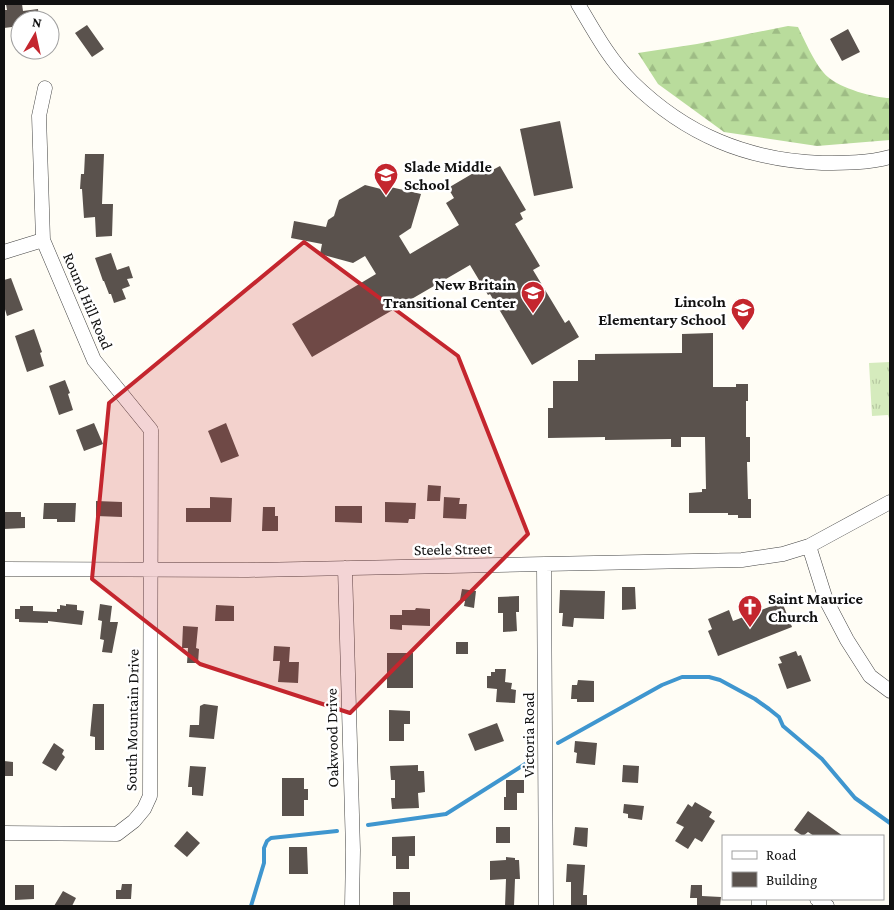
<svg xmlns="http://www.w3.org/2000/svg" width="894" height="910" viewBox="0 0 894 910" font-family="'Crimson Pro',serif">
<defs>
<pattern id="grass-tufts" width="24" height="20" patternUnits="userSpaceOnUse" patternTransform="scale(1.25)"><rect width="24" height="20" fill="#d5ebbd"/><path d="M3 7l-1-3M5 7V3M7 7l1-3M15 17l-1-3M17 17v-4M19 17l1-3" fill="none" stroke="#b6c8a1"/></pattern>
<pattern id="forest-firs" width="22" height="20" patternUnits="userSpaceOnUse" patternTransform="scale(1.25)"><rect width="22" height="20" fill="#b9dc9c"/><path d="M5 1l3.5 6h-7zM16 11l3.5 6h-7z" fill="#9ebc85"/></pattern>
</defs>
<rect width="100%" height="100%" fill="#fffdf5"/>
<!-- grass -->
<path fill="url(#grass-tufts)" d="M890,362V418H889L888,415L872,416L869,363Z"/>
<!-- forest -->
<path fill="url(#forest-firs)" d="M788,26L798,27C805,41 816,67 828,77C840,88 874,98 890,98V140L817,146L724,132L658,84L638,53L697,44Z"/>
<g fill="none" stroke-linecap="round" stroke-linejoin="round">
<!-- stream -->
<path stroke="#3f96cf" stroke-width="4" d="M558,743L662,685L682,677H709L720,680L755,699L769,709L779,717L783,726L822,759L855,798L890,823
M368,825L446,814L533,759
M251,906L264,863V848L267,841L271,838L337,831"/>
</g>
<!-- building -->
<path fill="#5a524d" d="M6,4H22L23,11L38,9L39,20H20V26L4,28V10H7Z
M87,25L104,49L92,57L75,33Z
M848,29L860,52L842,61L830,39Z
M560,121L573,188L534,196L520,129Z
M85,154H104L102,204H113L112,236L96,237L95,217L84,218L82,189H80L81,174H84Z
M500,166L526,210L520,213L523,219L515,224L540,266L533,270L565,323L569,320L579,337L532,365L490,294L488,295L470,265L312,357L292,324L376,274L365,256L353,263L320,254L322,244L291,238L294,221L326,227L328,220L334,216L339,200L365,185L381,189L386,186L421,194L411,228L399,236L410,254L459,225L446,203L454,198L448,188L482,168L485,174Z
M111,253L117,270L129,266L133,278L127,279L130,286L122,289L126,299L114,303L111,294H109L104,281H103L95,258Z
M11,278L23,310L7,316L4,306V280Z
M34,329L42,352L40,353L44,366L27,372L15,336Z
M713,333V387H736V384H748V401H746V437H750V462H747L748,499H751V518H738V515H728V513H689V493L702,492V489H706L705,437H681V447H671V439L605,440V437L548,438V408H553V381H578V360H595V354L682,353V334Z
M65,380L70,393L68,394L73,410L59,415L49,386Z
M94,423L103,444L84,451L76,430Z
M226,423L239,456L221,463L208,431Z
M428,485L441,486L440,501H427Z
M210,497L232,498L231,522H186V508H210Z
M444,497L460,498L459,504H467L466,519L443,518Z
M96,501L122,502V517L96,516Z
M385,502L416,503L415,519H409L408,523L385,522Z
M44,503H76L75,522H57V519H43Z
M335,506H362V523L335,522Z
M263,507H275V516H278V531H262Z
M4,512H21V517H25V528L4,529Z
M622,587H635L636,609L622,610Z
M462,589L476,591L474,608L464,606L465,601L460,600Z
M560,590L605,591L604,619L574,618L573,627L562,626L563,613H559Z
M519,596V612H516L517,631L503,632V613H498V597Z
M782,602L792,627L718,656L708,631L712,629L708,619L729,610L733,621Z
M66,604L77,605V610L84,611L82,625L48,621V623L19,622V619H15V609H20V606H33V611L57,612V609H60V605L66,606Z
M100,604L112,606L110,622H118L112,653L102,652L104,640L100,639L102,621L98,620Z
M216,605L234,606V621H215Z
M416,608L430,609V626L402,625V630L390,629V615H402V610H415Z
M183,626L198,627L196,648L199,649L198,663H187L188,648H182Z
M456,642H468V654H456Z
M274,646L290,647L289,662H299L298,683L278,682L280,661H273Z
M796,651L798,656L801,655L811,681L787,689L778,664L782,663L779,657Z
M387,653H413V688H387Z
M495,669H506L505,682L512,683L511,689L516,690L515,703L496,702L497,689L487,688V676H491V672H495Z
M578,680L594,681V702H577V699H571L572,685H577Z
M93,704H104V750H95V737L90,736Z
M204,704L218,706L214,739L189,737L190,725H199L200,706Z
M389,710L410,711V724H404V741H389Z
M497,723L504,741L475,751L468,734Z
M575,741L597,743L595,765L576,763L577,753L574,752Z
M54,743L64,750L62,754L65,757L56,771L42,763Z
M4,761L13,762V776H4Z
M418,765V771H424L425,792L418,793L419,808L392,809L391,798H395V780H391L390,766Z
M623,765L639,766L638,783L622,782Z
M190,766L206,767L203,796L192,795V787H188Z
M282,778H304V789H308V800H304V816H282Z
M506,780H524V793H517V810H504V797H506Z
M695,802L712,812L709,817L715,821L702,842L695,838L688,849L675,841L684,827L676,823L688,804L692,807Z
M624,804L644,806L642,820L628,818V814L623,813Z
M808,811L843,836H814L808,832L803,836L794,830Z
M496,827H510V843H496Z
M575,827L588,828L587,847L573,845Z
M187,831L200,843L187,857L174,846Z
M415,836V856H409V869H396V856H392V837Z
M289,847H307L308,874H289Z
M506,857L515,858V860H519L520,879H515L514,906H505L506,879L490,880V861L506,860Z
M567,864L585,865L583,895H587V906H571V882H566Z
M122,884H132L131,899H116V890H121Z
M15,885H34V899L15,900Z
M691,885H702V896L721,897L720,906H697V898H690Z
M63,891L76,898L72,906H54Z
M393,892H410V906H393Z"/>
<g fill="none" stroke-linecap="round" stroke-linejoin="round">
<defs>
<path id="minor" d="M578,4C594,31 609,59 632,82C686,135 747,160 822,163C845,163 868,163 890,157
M4,252L43,240
M809,546L826,600L847,640L870,676L890,691
M544,565L546,906
M345,568L353,850L352,906
M4,569L248,570L742,560L783,554L809,546L890,502
M4,833L117,834L134,821L144,809L150,796L151,430L94,360L43,240L39,116L45,88
M817,899L827,906
M759,906V899"/>
</defs>
<!-- minor casing -->
<use href="#minor" stroke="#444" stroke-width="15"/>
<!-- minor -->
<use href="#minor" stroke="#fff" stroke-width="14"/>
</g>
<!-- marked area -->
<path fill="#c4262e" fill-opacity="0.2" stroke="#c4262e" stroke-width="4" stroke-linejoin="round" d="M304,242L458,356L528,534L350,713L200,664L92,579L109,403Z"/>
<!-- icons -->
<defs>
<symbol id="school-pin" viewBox="-11 -11 22 30"><path d="M0 17L-7.5 6A9.5 9.5 0 1 1 7.5 6Z" fill="#c4262e" stroke="#fff"/><path d="M0-5L7-2L0 1L-7-2ZM-4 1L0 2.5L4 1V4Q0 6-4 4Z" fill="#fff"/></symbol>
<symbol id="church-pin" viewBox="-11 -11 22 30"><path d="M0 17L-7.5 6A9.5 9.5 0 1 1 7.5 6Z" fill="#c4262e" stroke="#fff"/><path d="M-1.2-6h2.4v3.5h3.3v2.4h-3.3V6h-2.4V-.1h-3.3v-2.4h3.3Z" fill="#fff"/></symbol>
</defs>
<g fill-rule="evenodd">
<use href="#school-pin" x="372" y="161" width="28" height="38"/>
<use href="#school-pin" x="519" y="279" width="28" height="38"/>
<use href="#school-pin" x="729" y="296" width="28" height="38"/>
<use href="#church-pin" x="736" y="593" width="28" height="38"/>
</g>
<g text-anchor="middle" dominant-baseline="central" stroke-width="5" stroke-linejoin="round" paint-order="stroke">
<!-- poi labels -->
<g font-size="16" font-weight="bold" fill="#111" stroke="#fff" text-anchor="start">
<text x="404" y="166">Slade Middle<tspan x="404" dy="18">School</tspan></text>
<text x="516" y="284" text-anchor="end">New Britain<tspan x="516" dy="18">Transitional Center</tspan></text>
<text x="726" y="301" text-anchor="end">Lincoln<tspan x="726" dy="18">Elementary School</tspan></text>
<text x="768" y="598">Saint Maurice<tspan x="768" dy="18">Church</tspan></text>
</g>
<!-- street labels -->
<g font-size="16" fill="#111" stroke="#fff">
<text transform="translate(88 301) rotate(67)">Round Hill Road</text>
<text transform="translate(453 549) rotate(-1)">Steele Street</text>
<text transform="translate(132 720) rotate(-89)">South Mountain Drive</text>
<text transform="translate(528 735) rotate(-90)">Victoria Road</text>
<text transform="translate(332 738) rotate(-91)">Oakwood Drive</text>
</g>
</g>
<!-- border -->
<rect width="894" height="910" fill="none" stroke="#111111" stroke-width="10"/>
<!-- legend -->
<rect x="722" y="835" width="162" height="65" fill="#ffffff" stroke="#a0a0a0"/>
<rect x="732" y="851" width="25" height="8" fill="#ffffff" stroke="#a0a0a0"/>
<text x="766" y="860" font-size="15" fill="#111111">Road</text>
<rect x="732" y="872" width="25" height="15" fill="#5a524d" stroke="#a0a0a0"/>
<text x="766" y="885" font-size="15" fill="#111111">Building</text>
<!-- north arrow -->
<g transform="translate(35 35) rotate(9)"><circle r="24" fill="#ffffff" stroke="#a0a0a0"/>
<path d="M0-4L9 19L0 12L-9 19Z" fill="#c4262e"/>
<text y="-8" font-size="14" font-weight="bold" text-anchor="middle" fill="#111111">N</text>
</g>
</svg>
